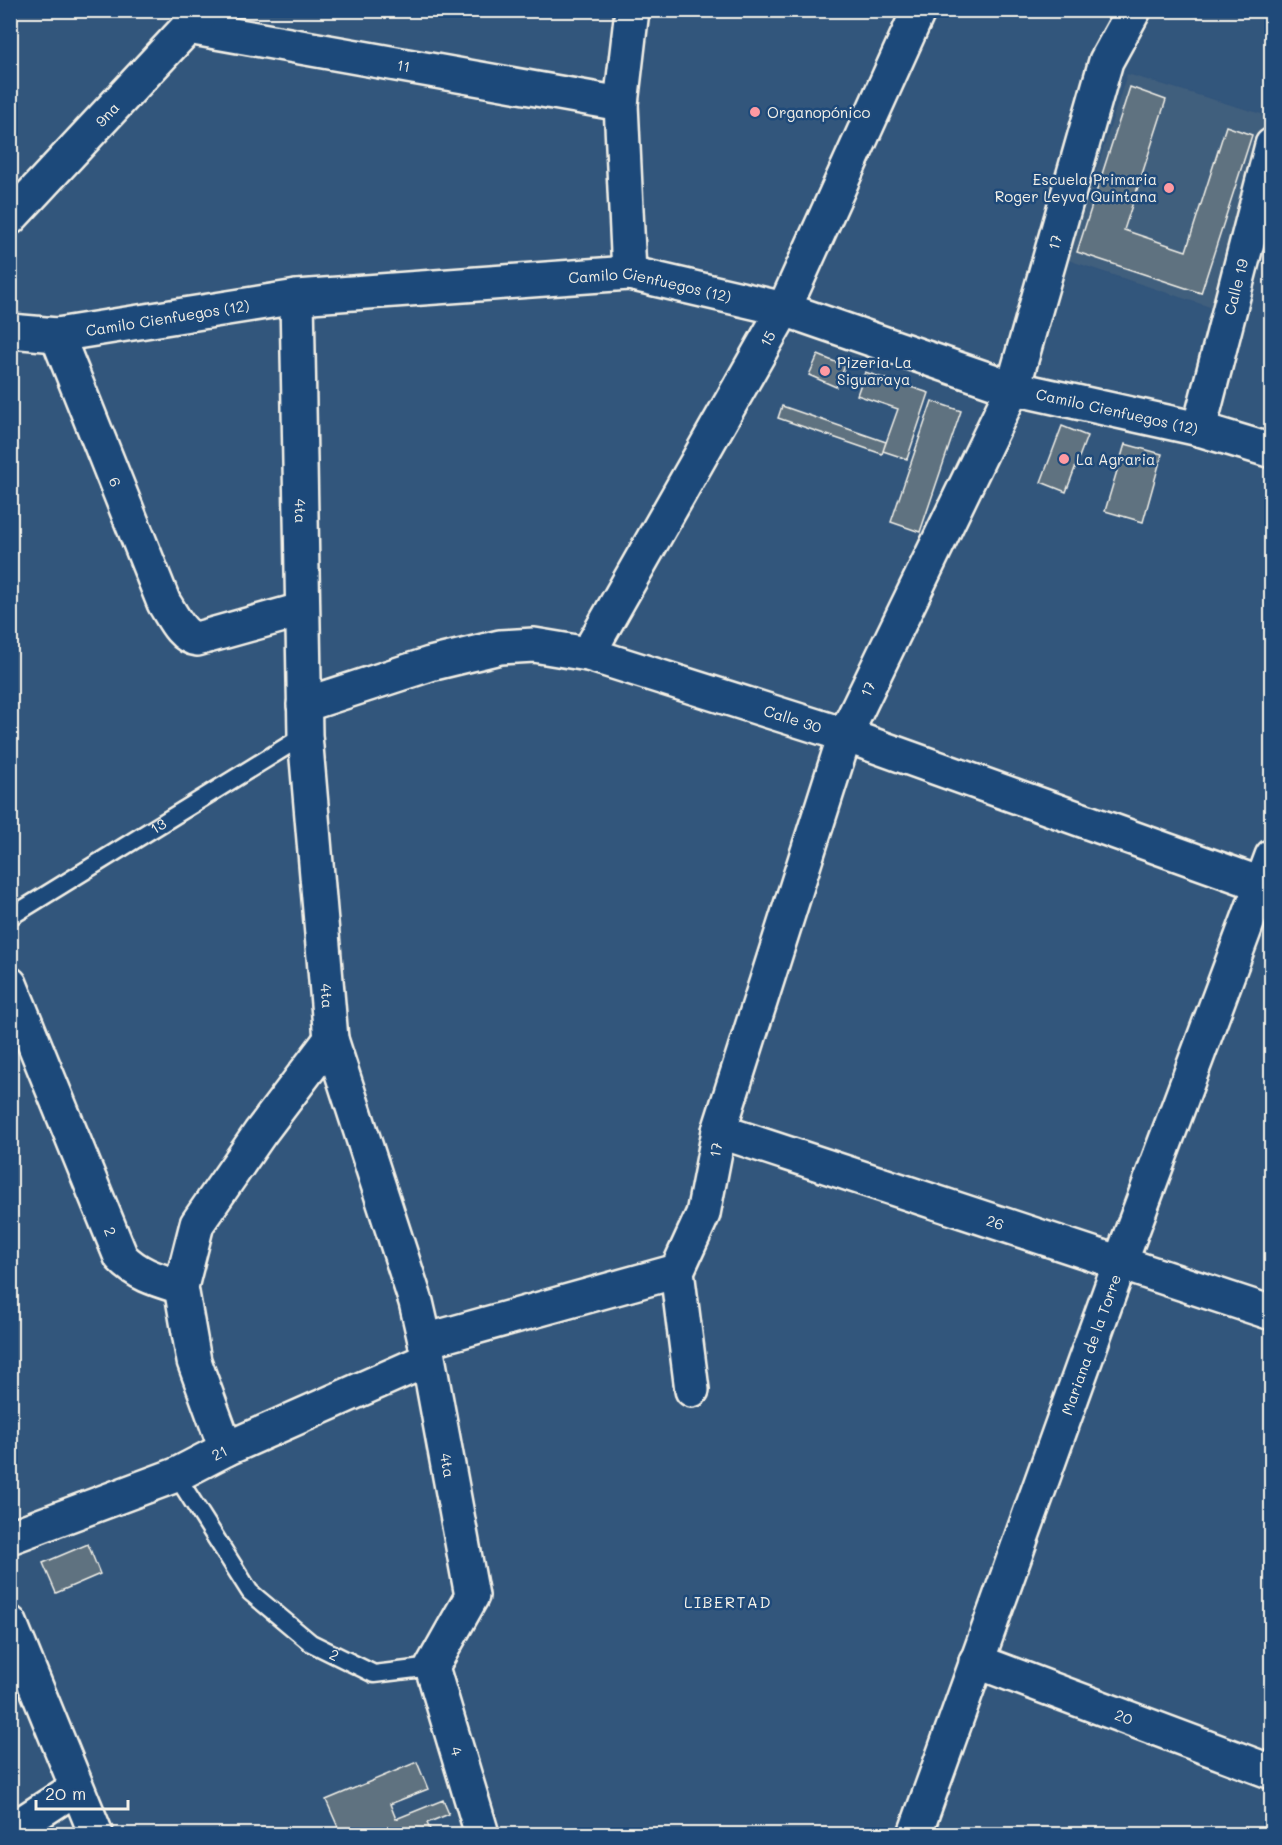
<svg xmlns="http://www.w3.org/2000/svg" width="1282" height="1845" viewBox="0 0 1282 1845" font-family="Mali,sans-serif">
<rect width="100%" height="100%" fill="#32567c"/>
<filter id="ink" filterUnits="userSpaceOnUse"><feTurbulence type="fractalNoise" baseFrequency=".0167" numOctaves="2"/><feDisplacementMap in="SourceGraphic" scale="12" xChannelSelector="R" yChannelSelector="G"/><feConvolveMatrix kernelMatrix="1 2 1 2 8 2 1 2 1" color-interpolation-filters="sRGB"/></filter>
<g filter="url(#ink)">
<!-- built -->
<path fill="#405e7d" d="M1127,74L1268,116L1213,308L1068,260Z"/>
<!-- building -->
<path fill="#5f7280" stroke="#f4f1e8" stroke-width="1.5" d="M1130,87L1166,100L1124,230L1186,251L1226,126L1252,135L1201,293L1077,252Z
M818,355L845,366L836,387L809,375Z
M865,372L929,393L907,459L883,451L898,409L857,395Z
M932,401L961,411L920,532L891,522Z
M782,406L886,442L882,454L778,418Z
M1062,426L1087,436L1066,492L1041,482Z
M1125,444L1162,454L1143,522L1105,511Z
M88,1544L100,1574L56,1593L43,1563Z
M417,1762L428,1789L390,1804L396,1819L443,1800L449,1814L427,1823L432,1834H341L326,1800Z"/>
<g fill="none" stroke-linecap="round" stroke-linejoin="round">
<defs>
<g id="service">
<path id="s1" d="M10,917L305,735"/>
<path id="s2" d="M176,1475L250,1592L311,1643L374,1674L432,1667"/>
</g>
<g id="minor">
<path id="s3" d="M188,27L621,104"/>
<path id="s4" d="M10,218L203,11"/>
<path d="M629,273L621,104L632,10"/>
<path id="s5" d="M297,297L305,735L331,1039L416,1302L425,1341L472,1596L432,1667L482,1834"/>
<path id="s6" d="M10,331L57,335L297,297L629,273L784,309L1013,388L1199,429L1272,451"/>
<path id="s7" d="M57,335L164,603C172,615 181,637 197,639L301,610"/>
<path id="s8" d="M1199,429L1272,145"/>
<path id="s9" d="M588,654L784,309L919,10"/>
<path id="s10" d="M304,705L430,664L500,647L534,645L588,654L845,735L1272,888"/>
<path id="s11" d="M10,984L121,1257C138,1275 158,1280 181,1287"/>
<path id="s12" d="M719,1131L1272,1313"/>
<path d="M425,1341L677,1271"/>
<path id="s13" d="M692,1390L677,1271L703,1214L719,1131L845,735L1013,388L1106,61L1134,10"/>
<path d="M226,1449L194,1361L181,1287L197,1224L260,1133L331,1039"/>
<path id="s14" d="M10,1537L176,1475L226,1449L427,1360"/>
<path id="s15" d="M976,1661L1272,1772"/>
<path d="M10,1831L76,1788"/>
</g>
<g id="tertiary">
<path id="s16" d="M915,1834L1120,1263L1272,856"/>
</g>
<path id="secondary" d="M10,1623L96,1834"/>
</defs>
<!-- service casing -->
<use href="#service" stroke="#f4f1e8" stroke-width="21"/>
<!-- minor casing -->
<use href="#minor" stroke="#f4f1e8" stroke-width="38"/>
<!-- tertiary casing -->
<use href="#tertiary" stroke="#f4f1e8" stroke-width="38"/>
<!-- secondary casing -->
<use href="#secondary" stroke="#f4f1e8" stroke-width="38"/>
<!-- service -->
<use href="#service" stroke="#1f4a7a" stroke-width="16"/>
<!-- minor -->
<use href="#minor" stroke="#1f4a7a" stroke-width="33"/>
<!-- tertiary -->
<use href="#tertiary" stroke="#1f4a7a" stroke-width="33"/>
<!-- secondary -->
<use href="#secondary" stroke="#1f4a7a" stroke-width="33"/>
</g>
</g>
<!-- markers -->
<g fill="#ff9aa2" stroke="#1f4a7a" stroke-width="2">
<circle cx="755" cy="112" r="6"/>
<circle cx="1169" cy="188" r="6"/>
<circle cx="825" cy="371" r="6"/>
<circle cx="1064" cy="459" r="6"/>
</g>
<g text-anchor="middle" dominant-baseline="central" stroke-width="5" stroke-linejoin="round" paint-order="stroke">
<!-- street labels -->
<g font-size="15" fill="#f4f1e8" stroke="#1f4a7a">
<text stroke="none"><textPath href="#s3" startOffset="219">11</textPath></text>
<text stroke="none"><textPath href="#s4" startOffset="142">9na</textPath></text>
<text stroke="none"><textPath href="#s13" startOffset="1220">17</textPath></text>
<text stroke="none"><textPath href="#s8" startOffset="147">Calle 19</textPath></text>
<text stroke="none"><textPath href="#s6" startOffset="645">Camilo Cienfuegos (12)</textPath></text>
<text stroke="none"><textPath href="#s6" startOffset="159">Camilo Cienfuegos (12)</textPath></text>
<text stroke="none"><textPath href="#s9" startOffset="363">15</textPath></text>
<text stroke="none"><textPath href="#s6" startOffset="1131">Camilo Cienfuegos (12)</textPath></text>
<text stroke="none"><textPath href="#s7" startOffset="158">6</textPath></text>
<text stroke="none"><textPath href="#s5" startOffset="214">4ta</textPath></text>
<text stroke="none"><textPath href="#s13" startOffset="734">17</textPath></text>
<text stroke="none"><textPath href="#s10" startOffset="508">Calle 30</textPath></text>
<text stroke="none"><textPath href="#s1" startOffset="174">13</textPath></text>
<text stroke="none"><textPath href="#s5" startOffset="700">4ta</textPath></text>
<text stroke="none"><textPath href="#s13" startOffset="248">17</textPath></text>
<text stroke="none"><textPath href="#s12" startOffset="291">26</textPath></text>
<text stroke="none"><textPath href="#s11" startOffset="267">2</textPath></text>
<text stroke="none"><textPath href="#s16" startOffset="520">Mariana de la Torre</textPath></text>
<text stroke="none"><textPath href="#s14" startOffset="226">21</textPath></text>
<text stroke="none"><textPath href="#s5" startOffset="1186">4ta</textPath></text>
<text stroke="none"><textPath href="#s2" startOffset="244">2</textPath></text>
<text stroke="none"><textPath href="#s15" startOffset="158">20</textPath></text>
<text stroke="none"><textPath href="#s5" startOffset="1488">4</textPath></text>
</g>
<!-- poi labels -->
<g font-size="15" fill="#f4f1e8" stroke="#1f4a7a" text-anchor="start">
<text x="767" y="112">Organopónico</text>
<text x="1157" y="179" text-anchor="end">Escuela Primaria<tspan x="1157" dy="17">Roger Leyva Quintana</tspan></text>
<text x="837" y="362">Pizeria La<tspan x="837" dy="17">Siguaraya</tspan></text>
<text x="1076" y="459">La Agraria</text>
</g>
<!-- neighbourhood labels -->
<g font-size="16" letter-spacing="1.5" fill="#f4f1e8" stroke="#1f4a7a">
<text x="728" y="1601">LIBERTAD</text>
</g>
</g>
<!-- margin -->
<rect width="1282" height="1845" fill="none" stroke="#1f4a7a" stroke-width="36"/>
<rect x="18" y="18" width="1246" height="1809" fill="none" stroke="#f4f1e8" stroke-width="2" filter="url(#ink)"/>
<!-- scale -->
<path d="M36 1800v9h92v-9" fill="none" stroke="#f4f1e8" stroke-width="3"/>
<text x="45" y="1800" font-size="18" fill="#f4f1e8" stroke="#1f4a7a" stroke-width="4.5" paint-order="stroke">20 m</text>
</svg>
